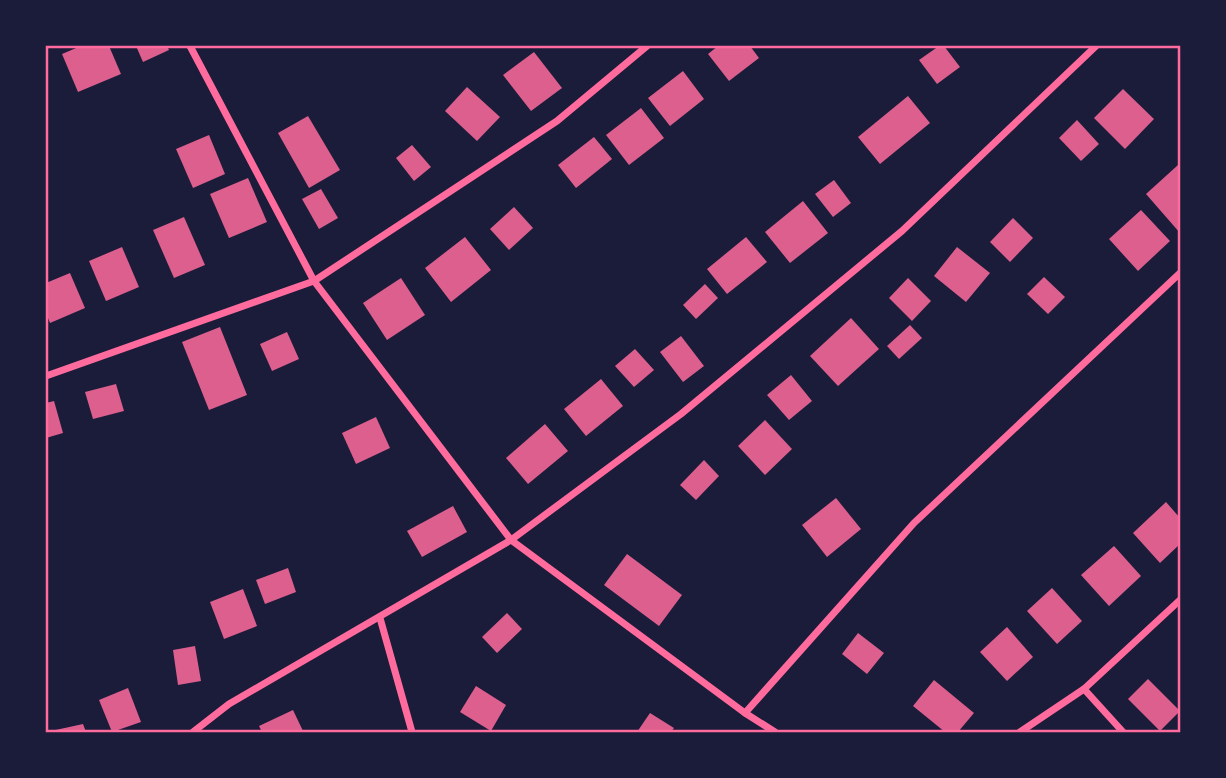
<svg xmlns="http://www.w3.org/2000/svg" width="1226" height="778" font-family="Merriweather,serif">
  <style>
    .building { fill: #dd5f8e }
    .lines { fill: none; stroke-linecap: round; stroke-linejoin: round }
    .minor { stroke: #ff6b9d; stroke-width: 7 }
    .neatline { fill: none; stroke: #ff6b9d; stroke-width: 2.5 }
  </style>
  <rect width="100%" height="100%" fill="#1b1b3a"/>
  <g class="building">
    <polygon points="81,46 109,46 121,74 78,92 62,54"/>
    <polygon points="136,46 167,46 169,50 143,62"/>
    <polygon points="718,46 750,46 759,58 729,81 708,54"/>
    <polygon points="939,46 944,46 960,67 937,84 919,60"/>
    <polygon points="534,52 562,88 531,111 503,75"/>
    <polygon points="683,71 704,99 670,126 648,98"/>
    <polygon points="467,87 500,117 477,141 445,111"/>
    <polygon points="1123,89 1154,119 1125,149 1094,118"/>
    <polygon points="908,96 930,123 880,164 858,137"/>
    <polygon points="641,108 664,138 629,165 606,135"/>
    <polygon points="308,116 340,170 309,188 278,133"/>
    <polygon points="1077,120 1099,144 1081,161 1059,138"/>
    <polygon points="209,135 225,174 193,188 176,149"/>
    <polygon points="594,137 612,159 576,188 558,165"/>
    <polygon points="412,145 431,167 414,181 396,158"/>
    <polygon points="1178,165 1180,167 1180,233 1146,194"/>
    <polygon points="248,178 267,222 229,238 210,194"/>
    <polygon points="834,180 851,203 833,217 815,194"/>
    <polygon points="321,189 338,218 319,229 302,199"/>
    <polygon points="803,201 828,233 790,263 765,232"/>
    <polygon points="514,207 533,228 509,250 490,229"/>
    <polygon points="1141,210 1170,241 1138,271 1109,239"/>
    <polygon points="184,217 205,265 174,278 153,230"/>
    <polygon points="1013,218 1033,238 1010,262 990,242"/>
    <polygon points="465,237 491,270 451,302 425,268"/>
    <polygon points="746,237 767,262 727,294 707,269"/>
    <polygon points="122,247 139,287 106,301 89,261"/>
    <polygon points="957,247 990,273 966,302 934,276"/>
    <polygon points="70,273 85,308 50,323 46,313 46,283"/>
    <polygon points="1044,277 1065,297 1048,314 1027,294"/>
    <polygon points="401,278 425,315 387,340 363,303"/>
    <polygon points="908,278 931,301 912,321 889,298"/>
    <polygon points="705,284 718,298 696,319 683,305"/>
    <polygon points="851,318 879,349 838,386 810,356"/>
    <polygon points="910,325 922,338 899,359 887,346"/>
    <polygon points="220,327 247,395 209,410 182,342"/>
    <polygon points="287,332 299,359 272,371 260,344"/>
    <polygon points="681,336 704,366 683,382 660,352"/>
    <polygon points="635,349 654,370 634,387 615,366"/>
    <polygon points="791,375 812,401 789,420 767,395"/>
    <polygon points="601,379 623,406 586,436 564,409"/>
    <polygon points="116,384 124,411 93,419 85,392"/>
    <polygon points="54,401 63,433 46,438 46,403"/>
    <polygon points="376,417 390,448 356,464 342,433"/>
    <polygon points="765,420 792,449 765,475 738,446"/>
    <polygon points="545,424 568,451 528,484 506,458"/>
    <polygon points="704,460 719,476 696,500 680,485"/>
    <polygon points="836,498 861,529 827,557 802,525"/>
    <polygon points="1166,502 1180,518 1180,544 1160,563 1133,533"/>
    <polygon points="453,506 467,532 422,557 407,531"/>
    <polygon points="1114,546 1141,576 1109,606 1081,575"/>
    <polygon points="627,554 682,595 659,626 604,585"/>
    <polygon points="288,568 296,592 265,604 256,580"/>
    <polygon points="1052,588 1082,621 1057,644 1027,611"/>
    <polygon points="243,589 257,626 224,639 210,602"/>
    <polygon points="507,613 522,629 497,653 482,637"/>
    <polygon points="1007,627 1033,657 1007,681 980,652"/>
    <polygon points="858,633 884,653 867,674 842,654"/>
    <polygon points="195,646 201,681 178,685 173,650"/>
    <polygon points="1148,679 1180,711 1160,731 1128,699"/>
    <polygon points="934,680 974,713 958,732 945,732 913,706"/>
    <polygon points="476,686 506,705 491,731 460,712"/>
    <polygon points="128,688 141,722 112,732 99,700"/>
    <polygon points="293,710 303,731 262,732 259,726"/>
    <polygon points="650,713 674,728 671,732 637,732"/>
    <polygon points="83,724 86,732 51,732 51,731"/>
  </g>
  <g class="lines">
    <g class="minor">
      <polyline points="190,46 314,281 511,540 745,713 775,732"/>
      <polyline points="46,376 314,281 557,121 647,46"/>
      <polyline points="380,618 412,732"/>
      <polyline points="1084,689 1123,732"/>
      <polyline points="745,713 914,523 1180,273"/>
      <polyline points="193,732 229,704 511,540 681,414 902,231 1096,46"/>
      <polyline points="1020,732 1084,689 1180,600"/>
    </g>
  </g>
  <rect width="1226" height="778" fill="none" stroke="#1b1b3a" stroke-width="94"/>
  <rect x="47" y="47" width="1132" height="684" class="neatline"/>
</svg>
